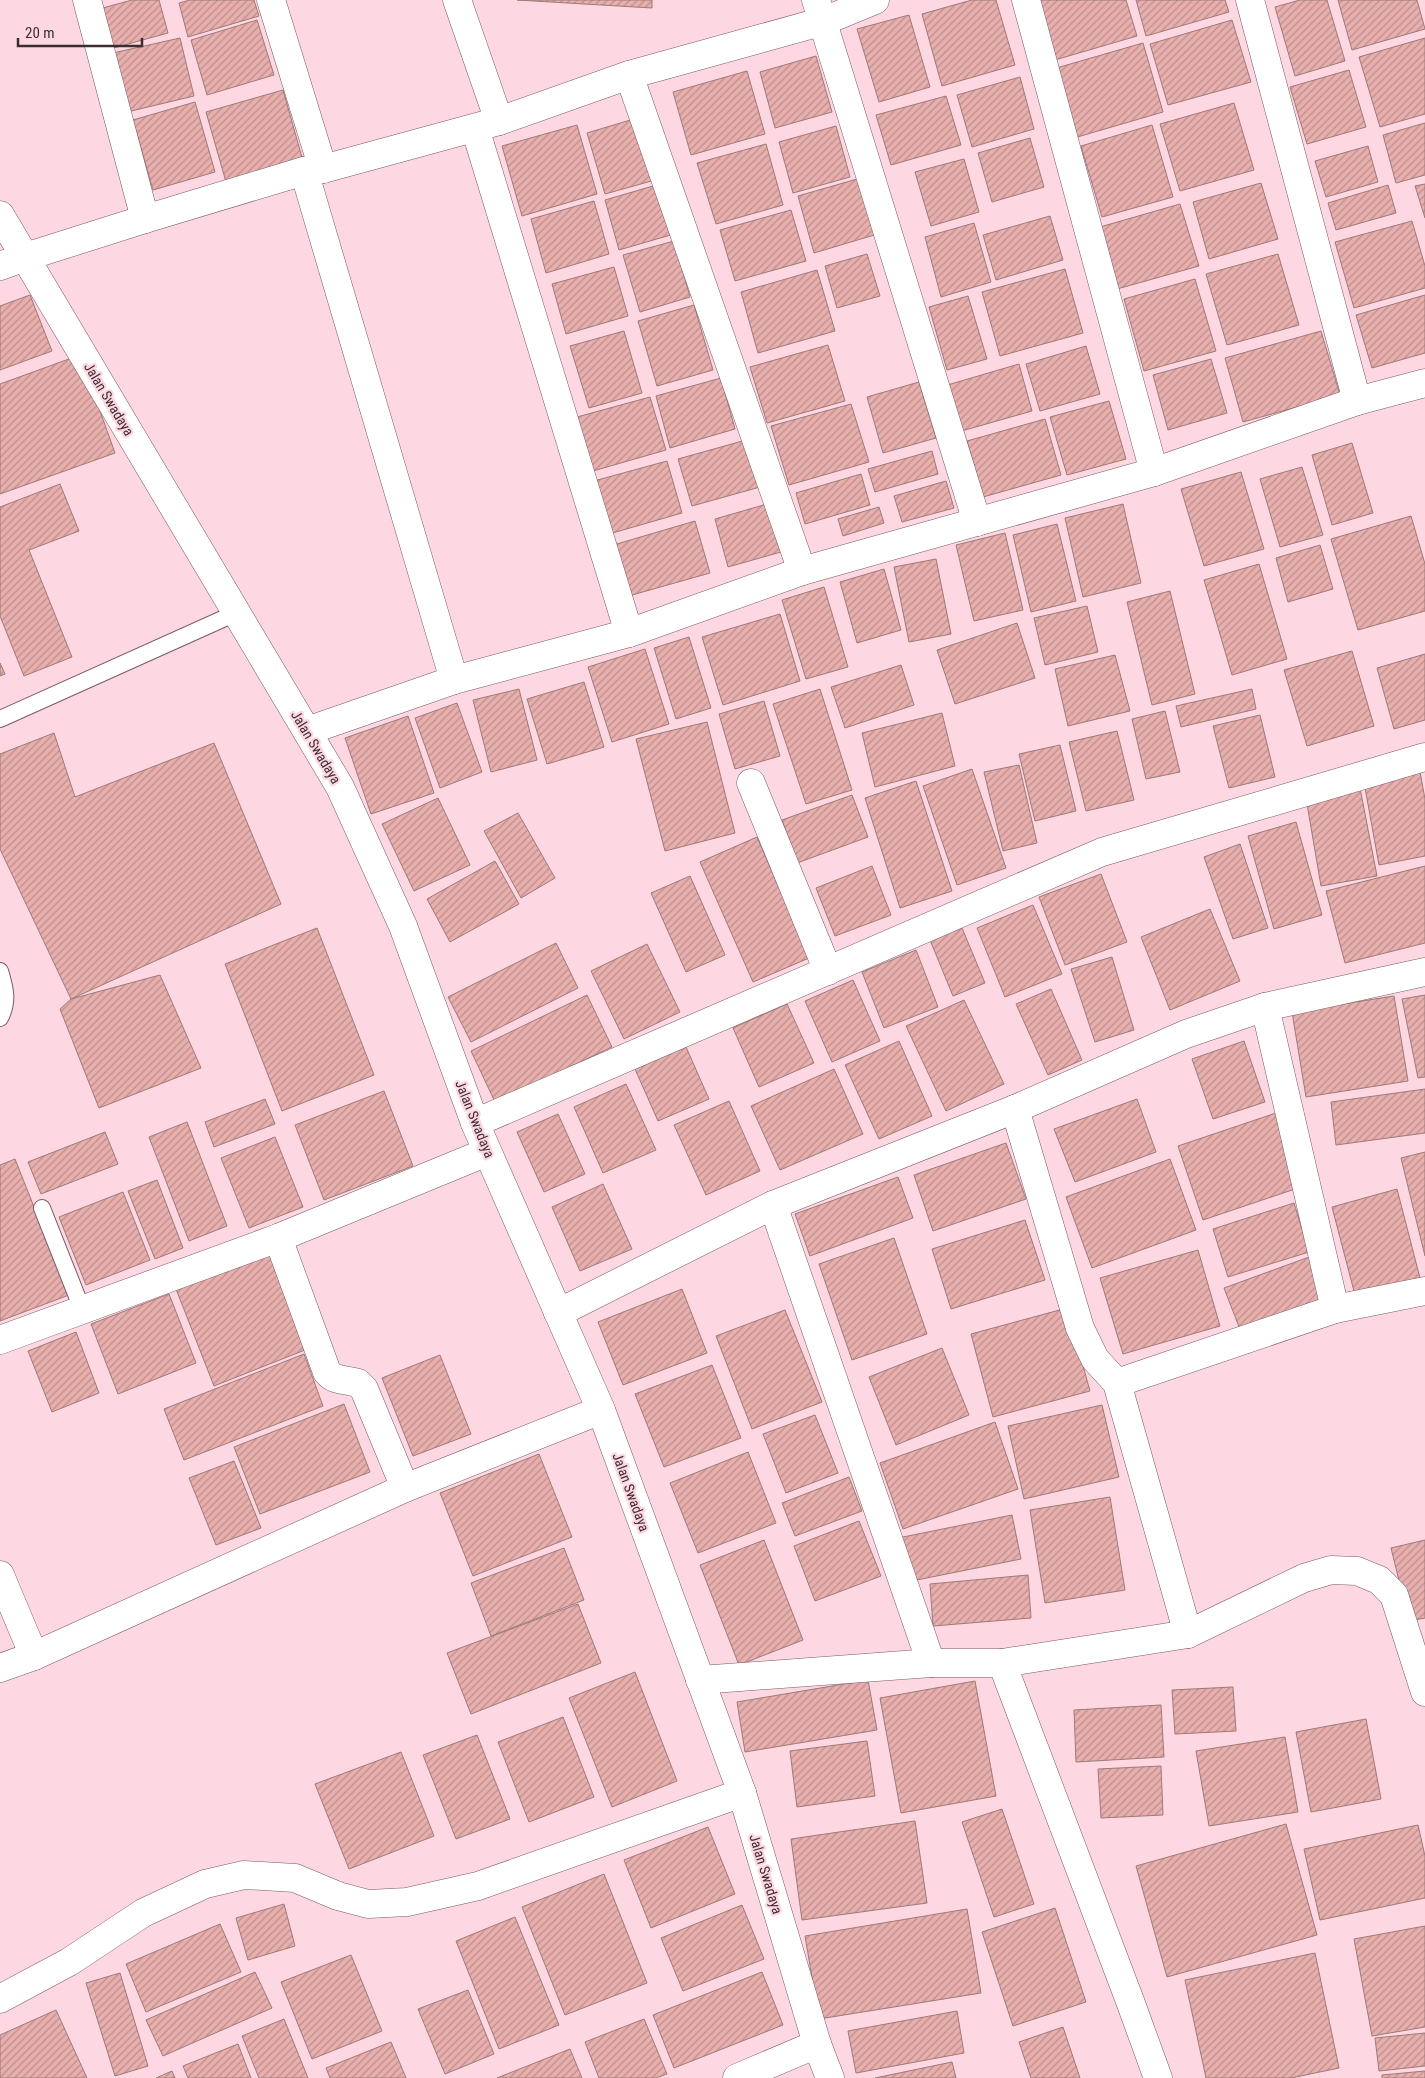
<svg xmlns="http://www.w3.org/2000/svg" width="1425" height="2078" font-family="'Roboto Condensed',sans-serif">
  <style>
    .building { fill: url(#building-hatch); stroke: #9d7a78 }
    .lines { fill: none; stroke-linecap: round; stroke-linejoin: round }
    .service-casing { stroke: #7a5a63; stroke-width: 18 }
    .minor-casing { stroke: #7a5a63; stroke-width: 29 }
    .tertiary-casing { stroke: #7a5a63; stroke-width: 29 }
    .service { stroke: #fff; stroke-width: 16 }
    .minor { stroke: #fff; stroke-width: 28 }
    .tertiary { stroke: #fff; stroke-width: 28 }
    .labels { text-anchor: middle; stroke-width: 4.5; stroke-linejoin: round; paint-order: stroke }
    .street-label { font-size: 14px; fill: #3c2d31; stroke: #fdd7e2 }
  </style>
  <defs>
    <pattern id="building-hatch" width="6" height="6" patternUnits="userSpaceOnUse" patternTransform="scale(1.25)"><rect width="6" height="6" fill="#e8afad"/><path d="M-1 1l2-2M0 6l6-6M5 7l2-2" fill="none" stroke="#bd8f8d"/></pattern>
  </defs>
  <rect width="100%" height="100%" fill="#fdd7e2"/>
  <g class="building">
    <polygon points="132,0 159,0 168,33 110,49 99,9"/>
    <polygon points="190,0 254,0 259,16 188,37 179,3"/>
    <polygon points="517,0 652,0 652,8"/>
    <polygon points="972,0 996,0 1015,65 942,86 922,14"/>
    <polygon points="1030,0 1126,0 1137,36 1048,62"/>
    <polygon points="1136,0 1225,0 1229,12 1146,36"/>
    <polygon points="1300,0 1327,0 1345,61 1295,76 1275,7"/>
    <polygon points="1338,0 1417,0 1425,29 1352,50"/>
    <polygon points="909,15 930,87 879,102 857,29"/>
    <polygon points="257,20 274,75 207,95 191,40"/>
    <polygon points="1232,20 1251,82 1168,105 1150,44"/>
    <polygon points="180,38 194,96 127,112 113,53"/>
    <polygon points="1425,38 1425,114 1380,127 1359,57"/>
    <polygon points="1143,43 1163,112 1074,138 1053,69"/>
    <polygon points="816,56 832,112 775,128 760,72"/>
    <polygon points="1349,70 1366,127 1307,144 1290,87"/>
    <polygon points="747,71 765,134 691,155 673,92"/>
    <polygon points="1020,77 1034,129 972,147 957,95"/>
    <polygon points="283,90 303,161 226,182 206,112"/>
    <polygon points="946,96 961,145 891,165 876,115"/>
    <polygon points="195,102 215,172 153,190 133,120"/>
    <polygon points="1234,103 1254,170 1180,191 1160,124"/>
    <polygon points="637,118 655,180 605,194 587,133"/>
    <polygon points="1425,123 1425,175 1396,183 1383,135"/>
    <polygon points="577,125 597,194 522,216 502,146"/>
    <polygon points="1152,125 1173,197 1102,217 1081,146"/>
    <polygon points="836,126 850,177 793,193 779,142"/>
    <polygon points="1030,138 1044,187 992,202 978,153"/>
    <polygon points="766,144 783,205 716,224 697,163"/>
    <polygon points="1368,146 1378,182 1326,197 1315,161"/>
    <polygon points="964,159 979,212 931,226 915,172"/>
    <polygon points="864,177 881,233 814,253 798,196"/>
    <polygon points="1261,183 1278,239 1209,259 1193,202"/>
    <polygon points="660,184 674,234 619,250 605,200"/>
    <polygon points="1425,184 1425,218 1415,186"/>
    <polygon points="1388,185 1396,213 1336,230 1328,203"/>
    <polygon points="594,201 609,254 546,273 531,219"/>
    <polygon points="1180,204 1199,266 1117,289 1100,227"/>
    <polygon points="791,210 806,261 735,281 720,230"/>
    <polygon points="1050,216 1063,260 996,280 983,235"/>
    <polygon points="1412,221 1425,266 1425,288 1354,308 1335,242"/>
    <polygon points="974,223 991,282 941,297 925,237"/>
    <polygon points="674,241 690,297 640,312 623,255"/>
    <polygon points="867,254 880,296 837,308 825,266"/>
    <polygon points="1278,254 1299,325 1227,345 1206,274"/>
    <polygon points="614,267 628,316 566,334 552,284"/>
    <polygon points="1065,269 1083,333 1000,356 982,292"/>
    <polygon points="817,270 835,331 758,353 741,292"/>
    <polygon points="1195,279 1216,351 1144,371 1124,299"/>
    <polygon points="30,295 52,351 0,370 0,306"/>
    <polygon points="1425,295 1425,353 1372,368 1356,315"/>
    <polygon points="968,296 987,359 947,370 929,307"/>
    <polygon points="694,305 713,370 657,386 638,321"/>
    <polygon points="624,331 642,393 589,408 570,346"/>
    <polygon points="1321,331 1340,395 1243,422 1225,358"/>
    <polygon points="828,345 845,401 767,423 750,367"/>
    <polygon points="1086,346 1100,394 1040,411 1026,364"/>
    <polygon points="80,355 115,453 0,494 0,384"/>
    <polygon points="1211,359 1227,413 1168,430 1153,375"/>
    <polygon points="1019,364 1032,411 958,432 944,386"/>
    <polygon points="721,378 735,429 670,448 656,396"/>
    <polygon points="919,382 936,438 883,453 867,397"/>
    <polygon points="650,397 666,450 593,471 577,417"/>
    <polygon points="1109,401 1126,459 1067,475 1050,417"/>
    <polygon points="851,404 869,462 789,485 771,426"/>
    <polygon points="1045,419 1061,475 983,497 967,441"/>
    <polygon points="746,440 760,487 692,506 678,459"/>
    <polygon points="1352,443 1373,513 1332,525 1312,455"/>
    <polygon points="932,451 938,474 875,492 868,469"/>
    <polygon points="667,461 682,513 609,534 594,481"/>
    <polygon points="1302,467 1323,535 1280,547 1260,479"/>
    <polygon points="1241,472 1264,549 1204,566 1181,489"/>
    <polygon points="861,474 870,505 805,524 796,493"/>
    <polygon points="946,481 954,508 902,522 894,496"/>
    <polygon points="60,484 79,531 29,550 72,657 24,676 0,616 0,507"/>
    <polygon points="774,502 788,550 728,567 715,519"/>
    <polygon points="1123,504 1141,583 1083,597 1065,518"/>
    <polygon points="879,507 884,523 843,536 838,519"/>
    <polygon points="1411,516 1425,564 1425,611 1358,630 1331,539"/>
    <polygon points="695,521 710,573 625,597 610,546"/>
    <polygon points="1057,524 1076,601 1031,612 1013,535"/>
    <polygon points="1005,533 1023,610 974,621 956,545"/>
    <polygon points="1320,545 1333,589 1288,602 1276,558"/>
    <polygon points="936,559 951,634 909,642 894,567"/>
    <polygon points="1259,564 1287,659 1232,675 1204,580"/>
    <polygon points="884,569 901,630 857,643 840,582"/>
    <polygon points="824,587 848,667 806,679 782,600"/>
    <polygon points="1170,591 1195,694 1152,705 1127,602"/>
    <polygon points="1087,606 1098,652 1045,665 1034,618"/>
    <polygon points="780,614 800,681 723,705 702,637"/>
    <polygon points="1017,623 1035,678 955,704 937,650"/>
    <polygon points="689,637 711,708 676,719 654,648"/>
    <polygon points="645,649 669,724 612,742 588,667"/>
    <polygon points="1352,651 1374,726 1307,746 1284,670"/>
    <polygon points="1425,654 1425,720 1394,729 1377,668"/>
    <polygon points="1115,655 1130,711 1068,726 1055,669"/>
    <polygon points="0,663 5,674 0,676"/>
    <polygon points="901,665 914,705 845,728 831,687"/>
    <polygon points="584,682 604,747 547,764 527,699"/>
    <polygon points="519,689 537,760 491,772 473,700"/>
    <polygon points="820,689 852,790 806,804 773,704"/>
    <polygon points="1252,689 1256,709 1181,727 1176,706"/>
    <polygon points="764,701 780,756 735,769 719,714"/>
    <polygon points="457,703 482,772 440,788 415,718"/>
    <polygon points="1165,711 1180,772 1146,779 1132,719"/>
    <polygon points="942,713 955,766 875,787 862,733"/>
    <polygon points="1260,715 1275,777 1229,788 1213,726"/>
    <polygon points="408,716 434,793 371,814 345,738"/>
    <polygon points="707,722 735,833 665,851 636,739"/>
    <polygon points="1117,731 1134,800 1086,811 1069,742"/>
    <polygon points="54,733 75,797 214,743 281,904 71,999 0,849 0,754"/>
    <polygon points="1060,745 1076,811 1035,821 1019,754"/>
    <polygon points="1019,765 1037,843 1003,851 984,772"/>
    <polygon points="972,769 1006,868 957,885 923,786"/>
    <polygon points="1420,772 1425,799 1425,856 1379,865 1364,782"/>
    <polygon points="916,781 952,891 900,908 865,798"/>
    <polygon points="1360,788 1377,876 1321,886 1306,798"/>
    <polygon points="852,795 868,837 797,863 782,820"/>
    <polygon points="438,798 470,865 414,891 382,824"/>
    <polygon points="518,813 555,878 521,898 484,831"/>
    <polygon points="1296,822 1322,915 1274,929 1248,836"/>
    <polygon points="757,837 809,958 753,982 700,862"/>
    <polygon points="1240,844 1268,928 1233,939 1204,857"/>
    <polygon points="495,861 519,904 450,942 427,899"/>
    <polygon points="872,866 891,915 835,936 816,888"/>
    <polygon points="1425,866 1425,943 1345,963 1326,891"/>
    <polygon points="1101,874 1127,942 1065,965 1039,897"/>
    <polygon points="690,876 725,955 686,972 651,893"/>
    <polygon points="1033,905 1062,974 1005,997 977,928"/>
    <polygon points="1210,909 1240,981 1170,1010 1141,937"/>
    <polygon points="317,928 374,1075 282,1111 225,964"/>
    <polygon points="962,928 985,983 953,996 930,940"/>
    <polygon points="556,943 578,988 471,1042 448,997"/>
    <polygon points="647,944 680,1012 624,1039 591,971"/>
    <polygon points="916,950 938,1007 884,1028 862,972"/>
    <polygon points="1112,957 1134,1030 1095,1042 1071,969"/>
    <polygon points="160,975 201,1068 99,1108 60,1009 71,999"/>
    <polygon points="853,980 880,1041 832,1062 805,1001"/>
    <polygon points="1051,989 1082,1060 1048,1075 1016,1004"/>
    <polygon points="587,995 612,1047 495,1102 471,1051"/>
    <polygon points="1425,995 1425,1077 1418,1078 1402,999"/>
    <polygon points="1394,996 1408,1081 1306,1097 1292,1012"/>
    <polygon points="964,1000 1004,1084 946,1111 906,1026"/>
    <polygon points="787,1004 814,1063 759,1087 733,1028"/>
    <polygon points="899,1041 932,1116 879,1139 845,1065"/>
    <polygon points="1244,1041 1265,1102 1213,1119 1192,1059"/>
    <polygon points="686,1047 709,1099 658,1121 635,1069"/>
    <polygon points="834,1069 863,1134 780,1170 751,1106"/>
    <polygon points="626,1084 656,1150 603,1173 574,1107"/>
    <polygon points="1425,1089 1425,1133 1336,1145 1331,1102"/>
    <polygon points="384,1091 413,1166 324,1200 295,1125"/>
    <polygon points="265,1099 275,1124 214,1147 205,1122"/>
    <polygon points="1137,1099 1156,1152 1075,1182 1054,1129"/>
    <polygon points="729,1101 760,1171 706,1195 674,1125"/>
    <polygon points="1279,1112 1304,1186 1203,1220 1178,1146"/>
    <polygon points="558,1114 585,1174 544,1192 517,1132"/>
    <polygon points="187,1122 227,1226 189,1241 149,1137"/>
    <polygon points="105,1132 118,1164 41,1194 28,1162"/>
    <polygon points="275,1137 303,1207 249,1228 221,1158"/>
    <polygon points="1006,1143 1026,1199 933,1231 914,1175"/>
    <polygon points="1425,1152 1425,1256 1401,1158"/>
    <polygon points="15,1159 69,1295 0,1321 0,1165"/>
    <polygon points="1170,1159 1196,1230 1092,1268 1066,1197"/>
    <polygon points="898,1177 913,1218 810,1256 795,1214"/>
    <polygon points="157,1180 183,1248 155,1259 128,1191"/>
    <polygon points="603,1184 632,1249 580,1271 552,1207"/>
    <polygon points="1397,1189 1420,1278 1355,1295 1332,1207"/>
    <polygon points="123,1192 150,1260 86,1285 59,1217"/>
    <polygon points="1294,1203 1309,1252 1228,1277 1213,1229"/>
    <polygon points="1025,1220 1045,1280 951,1309 932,1249"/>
    <polygon points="894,1238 927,1334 852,1360 819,1264"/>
    <polygon points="1198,1250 1220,1326 1123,1354 1100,1278"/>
    <polygon points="272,1252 310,1348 214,1386 176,1289"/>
    <polygon points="1312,1256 1329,1300 1241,1332 1224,1288"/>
    <polygon points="682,1289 707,1353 623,1385 598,1322"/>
    <polygon points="169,1294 196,1363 118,1394 91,1324"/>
    <polygon points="1067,1308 1090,1391 993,1417 971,1334"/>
    <polygon points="785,1310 822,1402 752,1429 716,1336"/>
    <polygon points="76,1332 99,1393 52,1412 28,1351"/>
    <polygon points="942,1348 969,1415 896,1445 869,1377"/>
    <polygon points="304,1354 323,1406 184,1460 164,1409"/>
    <polygon points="440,1355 471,1434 413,1456 382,1378"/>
    <polygon points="712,1365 741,1438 664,1467 635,1394"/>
    <polygon points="344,1404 370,1472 260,1514 234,1447"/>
    <polygon points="1102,1405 1119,1477 1024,1499 1008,1426"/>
    <polygon points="815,1415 838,1473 786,1493 763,1434"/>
    <polygon points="995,1422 1018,1489 903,1529 880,1463"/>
    <polygon points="748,1452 776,1523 698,1553 670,1483"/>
    <polygon points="539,1454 572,1537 473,1576 440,1493"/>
    <polygon points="234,1461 261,1528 216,1545 189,1478"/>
    <polygon points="849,1477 862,1511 795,1536 782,1503"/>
    <polygon points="1110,1497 1125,1590 1045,1603 1030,1510"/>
    <polygon points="1012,1515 1021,1559 907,1582 898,1538"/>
    <polygon points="859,1521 881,1576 815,1601 794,1546"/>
    <polygon points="764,1540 803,1640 739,1665 700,1565"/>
    <polygon points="1425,1540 1425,1618 1409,1621 1391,1548"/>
    <polygon points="564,1548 584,1600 491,1636 471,1583"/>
    <polygon points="1028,1575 1031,1618 933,1626 930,1584"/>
    <polygon points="578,1604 601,1663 471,1714 447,1653"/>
    <polygon points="635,1672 677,1781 612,1807 569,1698"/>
    <polygon points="868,1680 877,1730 745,1752 737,1702"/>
    <polygon points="975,1681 996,1796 901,1813 880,1698"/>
    <polygon points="1233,1687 1236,1731 1175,1734 1172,1690"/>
    <polygon points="1161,1705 1164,1757 1076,1762 1074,1710"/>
    <polygon points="563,1717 594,1797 529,1822 498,1742"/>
    <polygon points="1366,1719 1381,1799 1311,1812 1296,1732"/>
    <polygon points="477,1735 510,1819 456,1839 423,1755"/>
    <polygon points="1285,1737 1298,1812 1209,1826 1196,1751"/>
    <polygon points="867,1741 875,1796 797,1807 790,1751"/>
    <polygon points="401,1752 434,1836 349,1869 315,1784"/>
    <polygon points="1161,1766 1163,1815 1101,1818 1098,1769"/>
    <polygon points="1002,1809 1034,1904 994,1917 962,1822"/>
    <polygon points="915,1821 927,1903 802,1920 791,1839"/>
    <polygon points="1286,1824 1317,1935 1167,1977 1136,1866"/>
    <polygon points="1418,1825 1425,1856 1425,1898 1320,1920 1304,1849"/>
    <polygon points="708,1827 735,1894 651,1928 624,1860"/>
    <polygon points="604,1874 647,1983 565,2015 522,1907"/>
    <polygon points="284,1904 295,1946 248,1960 236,1918"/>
    <polygon points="742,1905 764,1959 683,1991 661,1938"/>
    <polygon points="1055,1908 1086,2002 1013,2026 982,1932"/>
    <polygon points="967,1909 981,1993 819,2019 805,1936"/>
    <polygon points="515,1917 559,2025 499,2049 456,1941"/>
    <polygon points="220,1924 241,1972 146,2012 126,1964"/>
    <polygon points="1425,1926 1425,2027 1372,2036 1354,1939"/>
    <polygon points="1315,1953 1339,2068 1291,2078 1206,2078 1185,1980"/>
    <polygon points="351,1955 382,2031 312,2059 281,1982"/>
    <polygon points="255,1972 272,2008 163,2056 146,2020"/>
    <polygon points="762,1972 783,2025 674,2068 653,2015"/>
    <polygon points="120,1973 148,2066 115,2076 86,1983"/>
    <polygon points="468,1990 494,2054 445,2074 418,2009"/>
    <polygon points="56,2010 87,2078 0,2078 0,2035"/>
    <polygon points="957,2011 964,2053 856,2073 848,2031"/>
    <polygon points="284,2019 308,2078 259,2078 242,2036"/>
    <polygon points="644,2019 667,2074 656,2078 599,2078 585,2042"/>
    <polygon points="1063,2027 1080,2078 1031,2078 1019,2042"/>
    <polygon points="1425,2033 1425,2066 1379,2071 1375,2038"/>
    <polygon points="391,2042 406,2078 330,2078 326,2068"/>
    <polygon points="238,2044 251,2078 188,2078 183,2066"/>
    <polygon points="570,2049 582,2078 497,2078"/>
    <polygon points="952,2062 956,2078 875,2078"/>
    <polygon points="172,2071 175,2078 156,2078"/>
    <polygon points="1425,2071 1425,2078 1382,2078 1382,2075"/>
  </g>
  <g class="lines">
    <g class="service-casing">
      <g id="service">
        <polyline points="0,719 236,613"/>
        <path d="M 0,971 C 5,988 9,1001 0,1018"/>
        <polyline points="42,1208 82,1309"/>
      </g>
    </g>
    <g class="minor-casing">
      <g id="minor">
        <polyline points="87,0 145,219"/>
        <polyline points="271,0 323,169"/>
        <polyline points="457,0 499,121"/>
        <polyline points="816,0 977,522"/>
        <polyline points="1026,0 1154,472"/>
        <polyline points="1250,0 1357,401"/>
        <polyline points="629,75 802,571"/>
        <polyline points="475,128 629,633"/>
        <polyline points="304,171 454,680"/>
        <polyline points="0,266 25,257 145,219 304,171 323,169 499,121 629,75 824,21 875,0"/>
        <polyline points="307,731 454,680 629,633 802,571 1154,472 1357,401 1425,383"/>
        <polyline points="751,783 828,971"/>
        <polyline points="1265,1007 1335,1309"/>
        <polyline points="1015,1109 1080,1328 1095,1359 1117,1383 1188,1634"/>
        <polyline points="475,1123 1102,852 1425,757"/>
        <polyline points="773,1205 931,1663"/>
        <path d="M 278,1238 L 327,1372 C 335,1382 347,1379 358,1383 L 364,1389 L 405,1488"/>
        <polyline points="558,1313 773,1205 1015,1109 1186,1034 1265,1007 1425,972"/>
        <polyline points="0,1340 278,1238 487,1152"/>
        <polyline points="1117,1383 1335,1309 1425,1291"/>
        <polyline points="0,1575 34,1656"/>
        <polyline points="1002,1663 1130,2001 1158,2078"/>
        <polyline points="0,1668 34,1656 405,1488 601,1410"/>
        <polyline points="700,1680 931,1663 1002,1663 1188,1634 1304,1578 1331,1570 1357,1571 1379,1580 1394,1595 1425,1692"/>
        <polyline points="0,1999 69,1962 143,1913 205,1884 244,1875 295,1878 338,1896 368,1904 407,1902 478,1886 742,1793"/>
        <polyline points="737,2078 817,2044"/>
      </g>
    </g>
    <g class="tertiary-casing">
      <polyline id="tertiary" points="0,215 340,787 403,926 475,1123 601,1410 742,1793 817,2044 830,2078"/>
    </g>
    <use href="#service" class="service"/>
    <use href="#minor" class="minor"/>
    <use href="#tertiary" class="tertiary"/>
  </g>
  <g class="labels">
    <g class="street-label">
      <text transform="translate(109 399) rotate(59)" y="5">Jalan Swadaya</text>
      <text transform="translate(316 747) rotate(59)" y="5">Jalan Swadaya</text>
      <text transform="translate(475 1119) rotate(68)" y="5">Jalan Swadaya</text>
      <text transform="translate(631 1492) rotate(70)" y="5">Jalan Swadaya</text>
      <text transform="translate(766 1874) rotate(73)" y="5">Jalan Swadaya</text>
    </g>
  </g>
  <path d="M18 38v8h124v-8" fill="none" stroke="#3c2d31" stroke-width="2.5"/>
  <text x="25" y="38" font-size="15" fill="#3c2d31" stroke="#fdd7e2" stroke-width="4" paint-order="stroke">20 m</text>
</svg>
